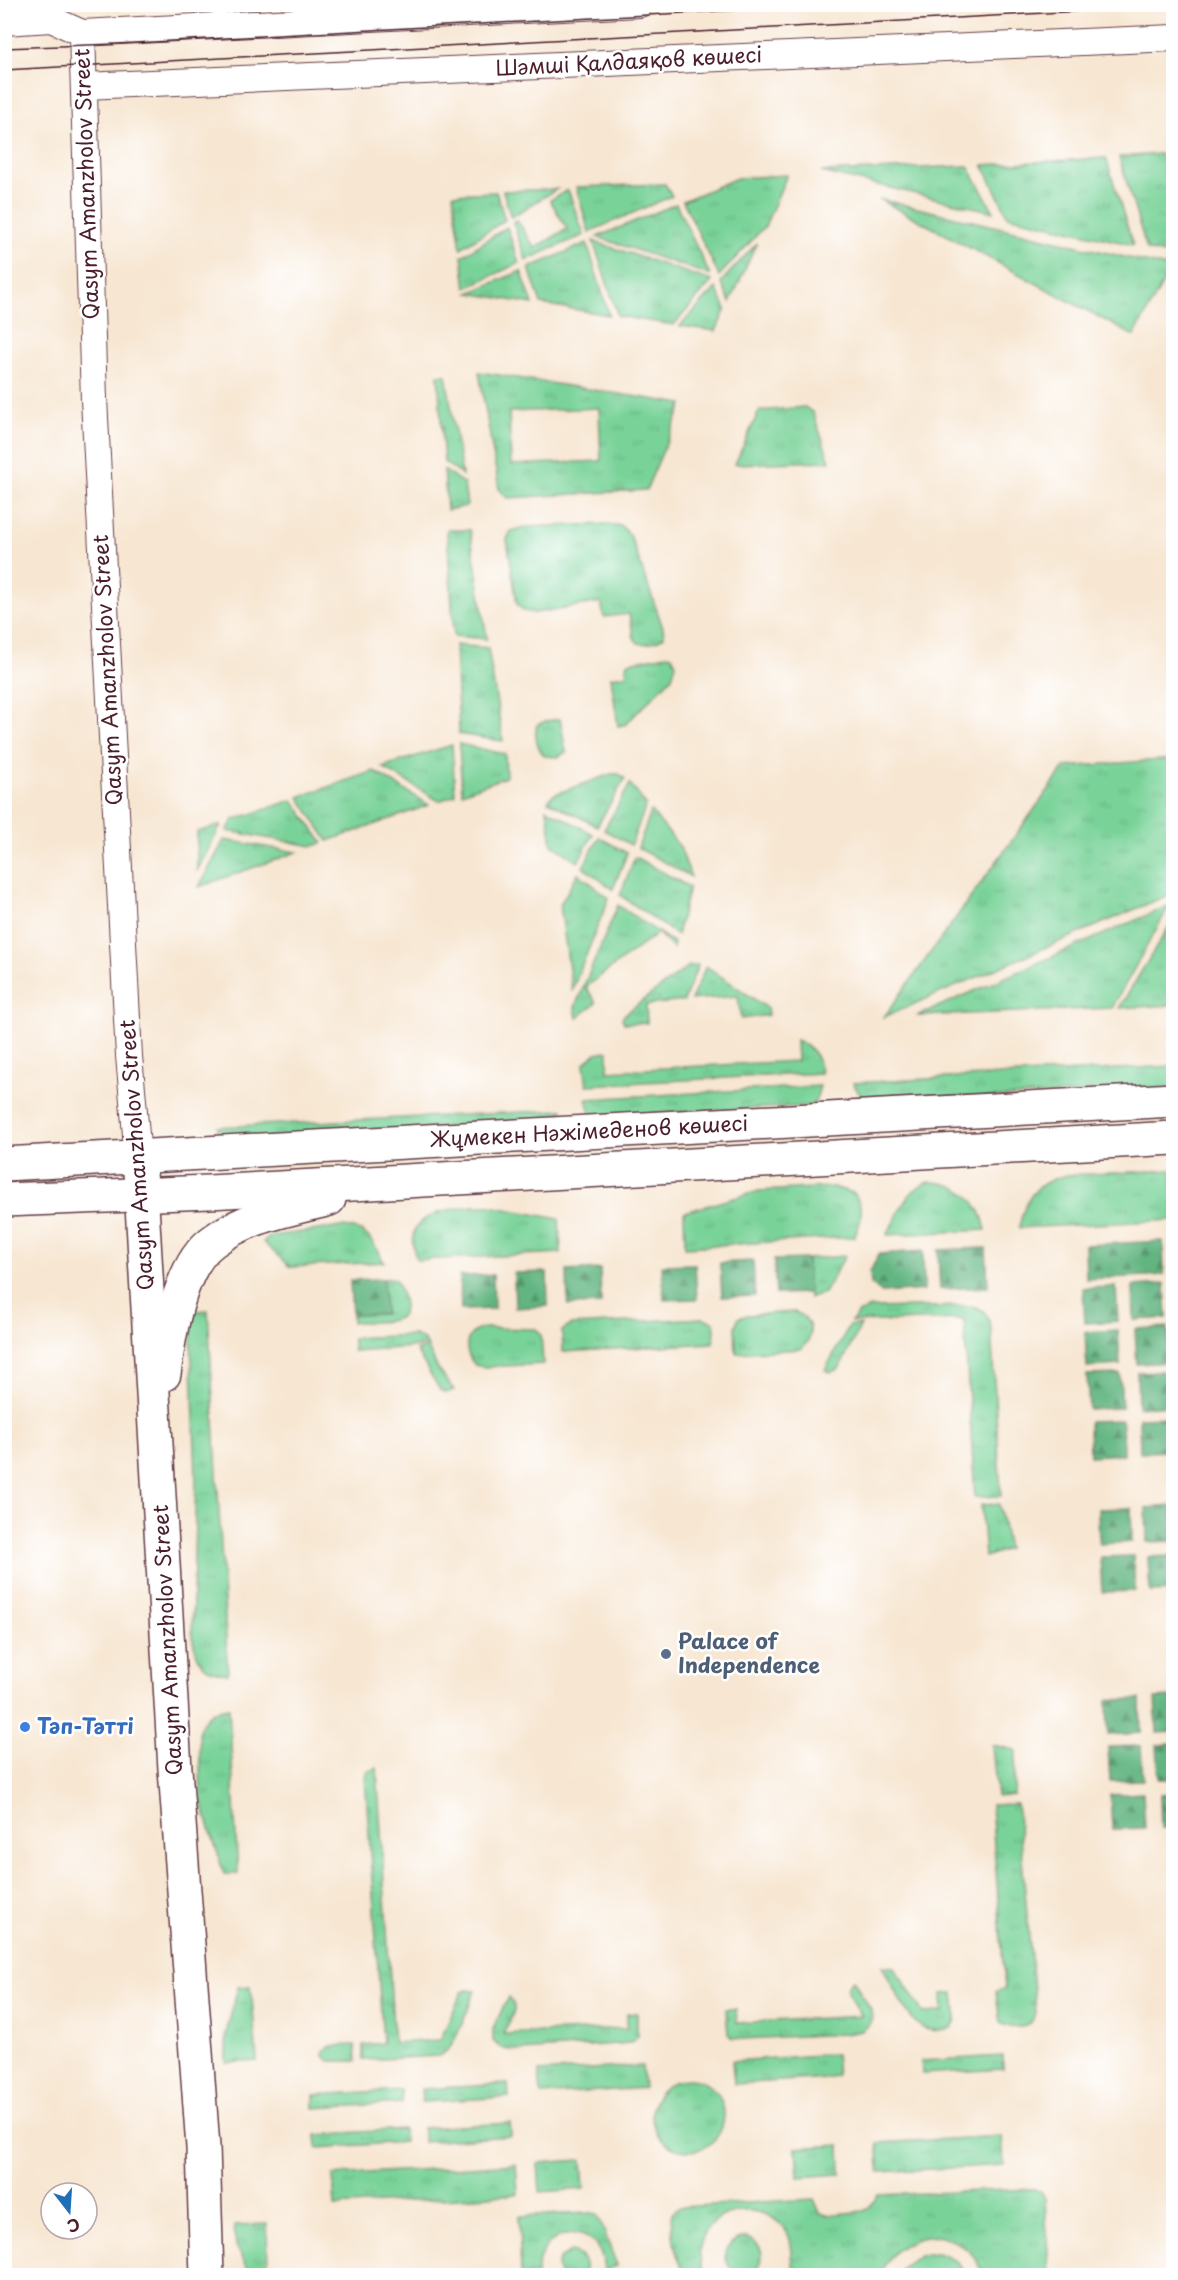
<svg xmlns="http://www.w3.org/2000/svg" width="1178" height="2280" font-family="'Playpen Sans',sans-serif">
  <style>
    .grass { fill: url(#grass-tufts); stroke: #627962; stroke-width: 1.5; fill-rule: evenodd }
    .forest { fill: url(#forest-firs); stroke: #566a56; stroke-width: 1.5 }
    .pitch { fill: #79d399; stroke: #627962; stroke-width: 1.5 }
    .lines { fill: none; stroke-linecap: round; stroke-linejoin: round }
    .street-casing { stroke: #643d44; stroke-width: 28 }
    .secondary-casing { stroke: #643d44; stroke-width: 36 }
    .street { stroke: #fff; stroke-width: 26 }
    .secondary { stroke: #fff; stroke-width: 33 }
    .tram { stroke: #4a1f2b; stroke-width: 1.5 }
    .service-dot { fill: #5c6f8a; stroke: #fff; stroke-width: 2 }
    .shop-dot { fill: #3f7fe0; stroke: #fff; stroke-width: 2 }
    .labels { text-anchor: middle; stroke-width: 5; stroke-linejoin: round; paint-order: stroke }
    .street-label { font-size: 21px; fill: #4a1f2b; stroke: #fff }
    .service-label { font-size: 21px; font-weight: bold; fill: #4e5e75; stroke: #fff; text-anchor: start }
    .shop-label { font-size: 21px; font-weight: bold; fill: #366cbe; stroke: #fff; text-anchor: start }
  </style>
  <defs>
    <pattern id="grass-tufts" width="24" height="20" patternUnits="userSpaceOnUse" patternTransform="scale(1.5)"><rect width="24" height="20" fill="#79d399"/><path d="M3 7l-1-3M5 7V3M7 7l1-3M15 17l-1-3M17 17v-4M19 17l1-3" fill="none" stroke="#6ab584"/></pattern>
    <pattern id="forest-firs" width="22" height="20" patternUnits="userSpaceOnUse" patternTransform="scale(1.5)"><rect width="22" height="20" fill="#62b581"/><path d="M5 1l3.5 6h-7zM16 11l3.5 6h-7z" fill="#53936a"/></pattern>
  </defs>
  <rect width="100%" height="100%" fill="#fff"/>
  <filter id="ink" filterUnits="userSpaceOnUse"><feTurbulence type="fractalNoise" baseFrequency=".0167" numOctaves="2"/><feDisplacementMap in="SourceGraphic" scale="12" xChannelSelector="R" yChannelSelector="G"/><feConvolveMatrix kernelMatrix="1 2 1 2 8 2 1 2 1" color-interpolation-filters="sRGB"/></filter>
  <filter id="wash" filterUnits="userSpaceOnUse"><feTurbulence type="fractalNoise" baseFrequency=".008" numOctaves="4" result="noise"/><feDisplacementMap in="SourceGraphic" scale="24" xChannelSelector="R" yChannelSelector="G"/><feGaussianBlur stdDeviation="1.35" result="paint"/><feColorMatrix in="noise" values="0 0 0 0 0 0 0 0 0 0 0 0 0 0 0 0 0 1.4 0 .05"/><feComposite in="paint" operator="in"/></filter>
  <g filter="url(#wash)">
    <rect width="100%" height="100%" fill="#f7e6d1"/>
    <g class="grass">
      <polygon points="1173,153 1174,153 1173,256 1147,250 1119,157"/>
      <polygon points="1106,158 1133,245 1008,216 983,165"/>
      <polygon points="968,166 994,212 821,172"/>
      <polygon points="787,175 765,226 719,276 683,201 737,178"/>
      <polygon points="665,184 672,196 589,232 576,187"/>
      <polygon points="557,189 511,217 503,191"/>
      <polygon points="568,190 584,235 526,260 513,222 517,220 535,248 567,229 550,200"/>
      <polygon points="496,192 505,220 461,248 453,194"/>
      <polygon points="879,199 1171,268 1134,336"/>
      <polygon points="676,204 710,275 597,237"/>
      <polygon points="507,227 519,263 466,288 462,256"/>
      <polygon points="593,241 712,281 674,325 618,316"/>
      <polygon points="587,243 609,315 541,304 529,268"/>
      <polygon points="757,243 730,302 721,282"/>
      <polygon points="521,271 533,304 469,293"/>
      <polygon points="716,288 726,309 716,331 680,326"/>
      <path d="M 479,372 L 683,404 L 646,490 L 507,498 L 499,489 ZM 599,408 L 601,461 L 511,465 L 509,412 Z"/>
      <polygon points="438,375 446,375 462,475 444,462"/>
      <polygon points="805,407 813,413 830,461 735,464 759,411"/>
      <polygon points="444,470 464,484 467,506 447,510"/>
      <path d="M 607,524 L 621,526 L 630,535 L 663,628 L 664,636 C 658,642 646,645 638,643 L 634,638 L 629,614 L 604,617 L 601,602 L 535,613 L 524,611 L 517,604 L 507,539 L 511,531 L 524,527 Z"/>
      <polygon points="447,530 470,530 487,639 454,636"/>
      <polygon points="455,645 488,648 503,741 459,734"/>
      <polygon points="667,655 672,656 676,664 672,677 626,724 618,726 611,677 626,675 627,665 629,662"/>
      <path d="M 560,719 L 566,752 L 558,757 L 545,756 C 537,749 534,735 537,725 L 546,721 Z"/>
      <polygon points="459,744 505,754 506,777 462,793"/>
      <polygon points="452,745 455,795 439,801 382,767"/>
      <polygon points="1173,759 1173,893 884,1017 1065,767"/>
      <polygon points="374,771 429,805 328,841 299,797"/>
      <polygon points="611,774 619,774 625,779 597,826 548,801 553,795"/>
      <polygon points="630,784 646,805 631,845 604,830"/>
      <polygon points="293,800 323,843 313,846 227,831 233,820"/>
      <polygon points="547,809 593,834 578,862 552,844"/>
      <polygon points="651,811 680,847 691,877 638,848"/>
      <polygon points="221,825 197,871 197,832"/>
      <polygon points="599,837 627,853 613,889 583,867"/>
      <polygon points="224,840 297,852 199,887"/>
      <polygon points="635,857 689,887 677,935 620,895"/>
      <polygon points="578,873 609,898 572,990 560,905"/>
      <polygon points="618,905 674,943 673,948 658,933 586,987 596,1003 577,1018 575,1007"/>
      <polygon points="1170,905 1112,1008 917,1016"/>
      <polygon points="1173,920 1173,1005 1119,1008"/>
      <polygon points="698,965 684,1001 646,1005 647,1023 624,1023 622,1018 625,1014 689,966"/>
      <polygon points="706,966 767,1008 768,1015 741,1019 738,996 691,1000"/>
      <path d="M 796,1040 C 812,1047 819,1056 821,1073 L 587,1085 L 584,1064 L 596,1053 L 608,1051 L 608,1071 L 797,1061 Z"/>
      <polygon points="1173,1066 1173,1089 870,1103 863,1100 853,1083"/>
      <polygon points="820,1086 815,1103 809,1106 595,1116 591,1113 586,1099"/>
      <polygon points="563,1110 558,1120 218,1142 218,1127"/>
      <path d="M 1173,1170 L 1173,1220 L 1019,1228 C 1025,1197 1035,1183 1066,1175 Z"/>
      <path d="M 930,1182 C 961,1183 980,1200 986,1230 L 887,1235 C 898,1215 906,1188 930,1182 Z"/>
      <path d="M 833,1187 L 853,1193 C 866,1209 862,1221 854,1237 L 685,1247 L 684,1212 L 759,1191 Z"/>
      <path d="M 472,1206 L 490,1206 L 559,1219 L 561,1253 L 417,1260 C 399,1217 439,1211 472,1206 Z"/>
      <path d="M 341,1227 C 369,1228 371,1240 384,1262 L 290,1267 L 263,1242 L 271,1236 Z"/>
      <polygon points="845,1256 824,1293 809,1298 807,1259"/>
      <path d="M 383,1279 L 395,1279 C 420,1328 390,1321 352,1322 L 352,1315 L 384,1313 Z"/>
      <path d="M 971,1306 C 985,1308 988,1316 991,1328 L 1001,1496 L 975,1497 L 964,1319 L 851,1322 L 859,1313 L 870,1308 Z"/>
      <path d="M 208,1310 L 228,1674 C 200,1671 199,1663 192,1637 L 196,1479 L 191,1337 L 195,1311 Z"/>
      <path d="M 795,1312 C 813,1319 815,1337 801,1349 L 736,1353 L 735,1327 L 738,1318 L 748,1315 Z"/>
      <polygon points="703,1318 714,1322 715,1330 713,1343 563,1352 562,1331 571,1325"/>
      <polygon points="861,1325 839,1369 831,1372 825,1370 849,1326"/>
      <path d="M 486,1328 L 536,1329 L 541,1335 L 543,1364 L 485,1367 L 475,1365 C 462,1350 464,1331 486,1328 Z"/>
      <polygon points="414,1335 423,1339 428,1346 353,1351 353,1338"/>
      <polygon points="428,1348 438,1369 454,1390 446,1393 440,1390 416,1350"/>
      <polygon points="999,1504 1008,1549 985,1557 981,1505"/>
      <path d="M 229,1708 L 238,1874 L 224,1874 L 201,1800 L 199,1730 C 205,1715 213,1710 229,1708 Z"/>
      <polygon points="992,1745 1016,1750 1014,1795 997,1797"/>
      <path d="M 377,1768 L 394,2043 L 440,2040 L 462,1992 L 467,1990 L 475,1991 C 468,2007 455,2052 438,2056 L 363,2060 L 363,2045 L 383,2043 L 365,1776 L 367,1772 Z"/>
      <path d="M 1017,1804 L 1036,2013 C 1033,2028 1011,2030 1000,2023 L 996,1991 L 1005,1989 L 991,1805 Z"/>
      <path d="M 882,1966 L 894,1967 L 923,2013 L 943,2012 L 942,1994 L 954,1993 C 955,2005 961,2027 946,2030 C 938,2031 930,2031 923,2028 C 908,2021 890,1980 882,1966 Z"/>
      <polygon points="853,1980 871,2010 872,2022 862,2031 845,2034 742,2039 732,2038 728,2034 726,2009 736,2009 737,2023 862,2016 847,1992 848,1985"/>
      <polygon points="251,1986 257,2061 226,2063 226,2034 238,1987"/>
      <path d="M 508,1997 C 522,2009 508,2021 503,2034 L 627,2028 L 627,2014 L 637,2013 L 637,2037 L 630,2043 L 521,2051 L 504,2049 L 493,2041 L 493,2029 Z"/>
      <polygon points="355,2045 356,2061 330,2061 323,2056 324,2051 331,2046"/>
      <polygon points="835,2054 837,2075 828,2078 734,2084 732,2061"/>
      <polygon points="1003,2056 1003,2069 922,2074 921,2061"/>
      <polygon points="642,2066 644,2088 541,2095 539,2072"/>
      <circle cx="688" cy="2115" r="36"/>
      <polygon points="508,2084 509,2097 422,2102 421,2089"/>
      <polygon points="401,2090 402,2103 314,2108 314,2095"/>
      <polygon points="510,2123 511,2136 423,2142 423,2128"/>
      <polygon points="403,2129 404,2142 317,2148 316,2135"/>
      <polygon points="1002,2136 1004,2165 879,2172 878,2143"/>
      <polygon points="840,2145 841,2174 798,2177 796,2148"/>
      <polygon points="582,2160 584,2189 540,2192 538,2163"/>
      <polygon points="516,2164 518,2194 335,2206 333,2175"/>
      <path d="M 1034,2189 L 1042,2192 L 1045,2199 L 1049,2275 L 984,2275 C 965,2223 900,2224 880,2275 L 796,2275 C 789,2260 796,2241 783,2227 C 759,2199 705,2208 700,2248 C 698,2257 703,2266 704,2275 L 689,2275 C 673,2259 674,2238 671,2217 L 672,2213 L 680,2207 L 814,2199 L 820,2213 L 827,2215 L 863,2211 L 868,2209 L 878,2195 Z"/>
      <path d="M 591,2213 L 596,2214 L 600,2220 L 617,2266 L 604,2270 C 601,2216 536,2227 537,2275 L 521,2275 L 519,2216 Z"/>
      <polygon points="267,2224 268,2275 252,2275 236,2246 234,2225"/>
      <circle cx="744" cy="2256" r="18"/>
      <path d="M 571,2252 C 583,2255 589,2264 583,2275 L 559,2275 L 557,2268 L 559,2259 Z"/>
    </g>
    <g class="forest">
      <polygon points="1163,1241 1164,1275 1086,1279 1085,1245"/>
      <polygon points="986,1248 988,1287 940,1289 938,1250"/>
      <polygon points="923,1251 924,1290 882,1293 871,1284 870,1272 879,1254"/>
      <polygon points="807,1259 809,1293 776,1294 774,1260"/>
      <polygon points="753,1261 755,1296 722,1297 720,1263"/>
      <polygon points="695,1264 697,1299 664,1300 662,1265"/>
      <polygon points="600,1269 601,1304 568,1305 567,1271"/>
      <polygon points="547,1272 548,1306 515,1308 514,1273"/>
      <polygon points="493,1275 494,1309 461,1310 460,1276"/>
      <polygon points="383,1279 385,1314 352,1315 350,1280"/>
      <polygon points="1165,1284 1167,1318 1134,1320 1133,1286"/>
      <polygon points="1116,1287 1118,1321 1085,1323 1083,1288"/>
      <polygon points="1168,1327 1169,1362 1137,1364 1135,1329"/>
      <polygon points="1118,1330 1120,1365 1087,1367 1085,1332"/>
      <polygon points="1170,1371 1171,1405 1138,1407 1137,1372"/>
      <polygon points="1120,1374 1122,1408 1089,1409 1087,1375"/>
      <polygon points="1172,1417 1173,1451 1140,1452 1139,1418"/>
      <polygon points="1122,1420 1123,1454 1090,1456 1089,1421"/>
      <polygon points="1173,1506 1173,1541 1147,1542 1146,1508"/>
      <polygon points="1131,1508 1132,1542 1099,1544 1098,1509"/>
      <polygon points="1133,1556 1135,1591 1102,1592 1100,1557"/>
      <polygon points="1173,1556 1173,1591 1150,1592 1148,1557"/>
      <polygon points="1173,1697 1173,1732 1157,1733 1155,1698"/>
      <polygon points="1140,1699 1141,1733 1108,1735 1107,1700"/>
      <polygon points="1173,1744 1173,1779 1159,1779 1157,1745"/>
      <polygon points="1141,1746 1143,1780 1110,1781 1108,1747"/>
      <polygon points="1143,1793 1145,1828 1112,1829 1110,1795"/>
      <polygon points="1173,1793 1173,1828 1161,1828 1160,1794"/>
    </g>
    <path class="pitch" d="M 936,2253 C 951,2257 959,2262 967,2275 L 898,2275 C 907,2260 918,2254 936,2253 Z"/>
  </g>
  <g filter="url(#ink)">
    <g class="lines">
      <g class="street-casing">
        <g id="street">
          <polyline points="4,22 51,19 82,33 640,4"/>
          <polyline points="82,33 94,399 129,1056 138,1157"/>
          <polyline points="84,86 1174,38"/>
        </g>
      </g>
      <g class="secondary-casing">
        <g id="secondary">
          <polyline points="4,1164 1174,1100"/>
          <polyline points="140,1171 175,1769 203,2147 207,2276"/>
          <polyline points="4,1200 209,1192 1174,1138"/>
          <path d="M 164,1374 C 169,1335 179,1267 212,1242 C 244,1217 291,1209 329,1199"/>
        </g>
      </g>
      <use href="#street" class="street"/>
      <use href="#secondary" class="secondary"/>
      <g class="tram">
        <polyline points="4,48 116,44 847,4"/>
        <polyline points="4,70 1174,6"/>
      </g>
    </g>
  </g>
  <circle class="service-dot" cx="666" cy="1654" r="6"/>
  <circle class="shop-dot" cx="25" cy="1727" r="6"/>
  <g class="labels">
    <g class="street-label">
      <text transform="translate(629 62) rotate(-3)" y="7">Шәмші Қалдаяқов көшесі</text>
      <text transform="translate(87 184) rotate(-92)" y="7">Qasym Amanzholov Street</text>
      <text transform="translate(108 670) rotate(-93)" y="7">Qasym Amanzholov Street</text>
      <text transform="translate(589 1132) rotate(-3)" y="7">Жұмекен Нәжімеденов көшесі</text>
      <text transform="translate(137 1155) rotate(-94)" y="7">Qasym Amanzholov Street</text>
      <text transform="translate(168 1640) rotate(-93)" y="7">Qasym Amanzholov Street</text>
    </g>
    <g class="service-label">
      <text x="678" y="1649">Palace of<tspan x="678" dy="24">Independence</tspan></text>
    </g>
    <g class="shop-label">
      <text x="37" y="1734">Тәп-Тәтті</text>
    </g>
  </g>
  <rect width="1178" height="2280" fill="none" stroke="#fff" stroke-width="24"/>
  <g transform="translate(69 2211) rotate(163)"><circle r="28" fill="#ffffff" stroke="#b7a5aa" stroke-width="1.5"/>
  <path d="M0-4.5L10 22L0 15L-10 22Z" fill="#1f6fb2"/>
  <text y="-9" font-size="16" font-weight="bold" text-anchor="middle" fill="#4a1f2b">С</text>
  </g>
</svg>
